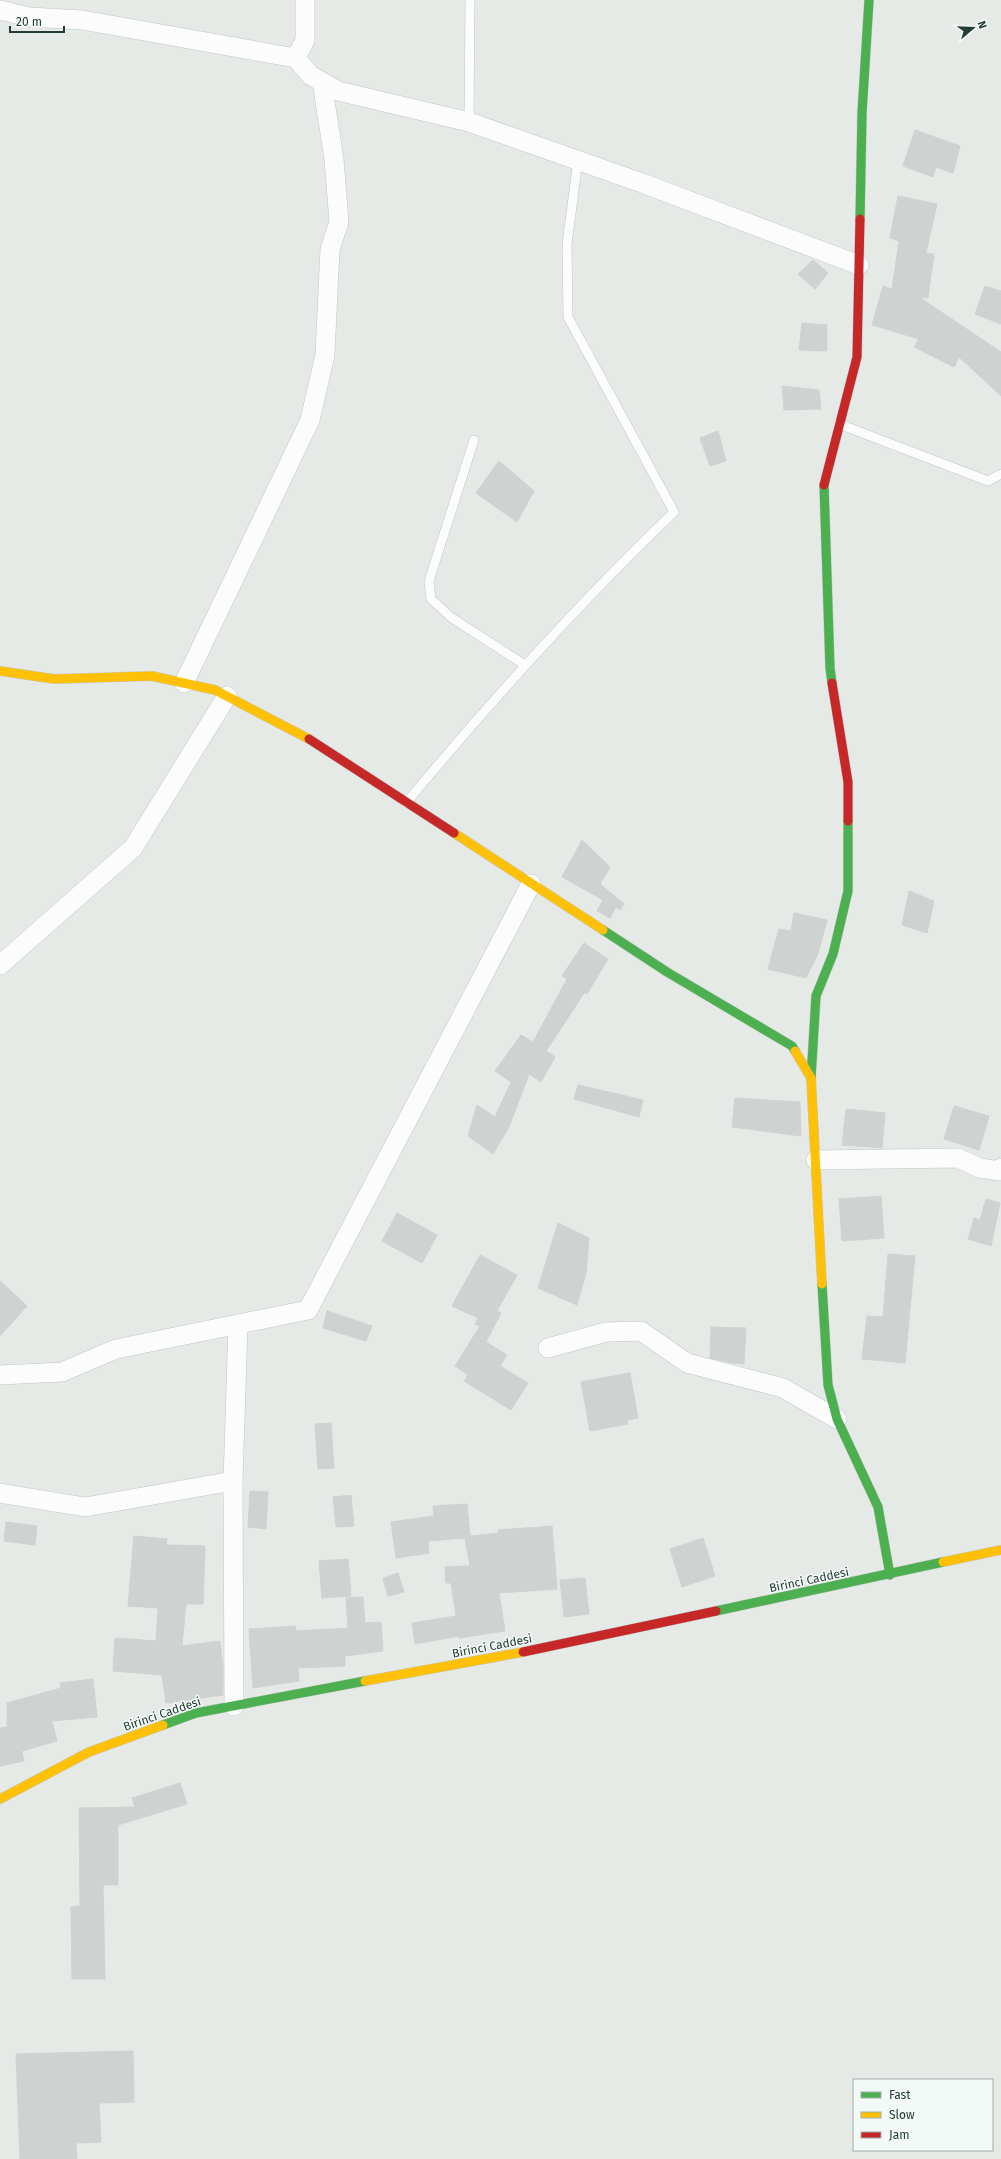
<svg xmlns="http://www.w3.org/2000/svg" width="1001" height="2159" font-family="'Fira Sans',sans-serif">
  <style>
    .building { fill: #ced2d0; stroke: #ced3d0 }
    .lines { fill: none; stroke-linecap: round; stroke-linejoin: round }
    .lane-casing { stroke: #c2c7c4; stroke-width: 10 }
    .street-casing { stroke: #c2c7c4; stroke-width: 20 }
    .fast-casing { stroke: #c1c7c4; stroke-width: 10 }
    .slow-casing { stroke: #c1c7c4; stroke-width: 10 }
    .jam-casing { stroke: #c1c7c4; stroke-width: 10 }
    .lane { stroke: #fbfcfb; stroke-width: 9 }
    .street { stroke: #fbfcfb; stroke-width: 19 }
    .fast { stroke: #4caf50; stroke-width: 9 }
    .slow { stroke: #ffc107; stroke-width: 9 }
    .jam { stroke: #c62828; stroke-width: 9 }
    .labels { text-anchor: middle; stroke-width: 3; stroke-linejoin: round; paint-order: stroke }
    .street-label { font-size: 12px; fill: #243c34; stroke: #f3f9f6 }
  </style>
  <rect width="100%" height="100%" fill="#e5eae7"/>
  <g class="building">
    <polygon points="915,130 960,146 953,173 936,167 933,177 903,166"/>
    <polygon points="898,196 937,204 926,253 934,254 928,298 924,297 922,299 1001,352 1001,396 959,357 954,367 914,347 919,339 872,325 883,286 892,289 899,241 890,238"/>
    <polygon points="813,260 828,273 815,289 798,274"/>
    <polygon points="985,286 1001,291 1001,324 975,314"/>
    <polygon points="802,323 827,325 827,351 799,350"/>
    <polygon points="782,386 819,390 821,409 784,410"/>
    <polygon points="718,431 726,461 710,466 700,438"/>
    <polygon points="499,461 534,491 517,522 476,493"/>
    <polygon points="582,840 610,867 600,884 624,904 620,910 616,907 610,918 597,911 603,900 562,877"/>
    <polygon points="909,891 934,901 927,933 902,925"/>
    <polygon points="794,913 827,920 818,954 806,978 768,969 779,929 791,931"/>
    <polygon points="584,943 608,959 587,994 585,992 546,1051 555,1057 541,1082 529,1074 509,1127 493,1154 468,1136 477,1105 495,1117 511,1082 495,1071 521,1035 533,1042 567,979 562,976"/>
    <polygon points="578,1085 643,1100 639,1117 574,1099"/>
    <polygon points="735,1098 800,1102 801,1136 732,1127"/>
    <polygon points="954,1106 989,1116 979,1150 944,1139"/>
    <polygon points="846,1109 885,1113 882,1148 842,1145"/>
    <polygon points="881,1196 884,1238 842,1241 839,1199"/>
    <polygon points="986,1199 1000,1203 991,1246 968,1239 974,1218 980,1220"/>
    <polygon points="397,1213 437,1235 422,1263 382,1241"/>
    <polygon points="558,1223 589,1238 586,1273 577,1305 538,1288"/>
    <polygon points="888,1254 915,1256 905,1363 862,1359 867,1316 883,1317"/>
    <polygon points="480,1255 517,1275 497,1311 501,1313 486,1342 507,1355 500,1366 528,1383 511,1410 464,1381 468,1375 455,1366 480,1326 475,1324 478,1318 452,1306"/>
    <polygon points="0,1281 27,1306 0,1336"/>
    <polygon points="327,1311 372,1326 366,1341 323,1328"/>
    <polygon points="711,1327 746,1328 744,1364 732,1363 710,1358"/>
    <polygon points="630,1373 638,1418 627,1420 628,1424 590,1431 581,1382"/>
    <polygon points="331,1423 334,1468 318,1469 315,1424"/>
    <polygon points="250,1491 268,1492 266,1529 248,1527"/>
    <polygon points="351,1495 354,1526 336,1527 333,1497"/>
    <polygon points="467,1504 470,1536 499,1533 498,1530 552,1526 557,1589 499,1593 505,1631 459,1638 459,1636 415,1644 412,1623 456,1616 451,1583 446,1583 445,1567 470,1566 465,1538 428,1541 429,1553 396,1558 391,1522 434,1516 433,1506"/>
    <polygon points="6,1522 37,1526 35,1545 4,1541"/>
    <polygon points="134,1536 167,1539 166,1545 205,1546 203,1604 186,1604 182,1646 220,1641 223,1666 223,1695 166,1703 162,1675 113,1671 115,1638 156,1641 158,1608 128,1606"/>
    <polygon points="703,1538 715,1576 682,1587 670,1549"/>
    <polygon points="348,1559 351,1596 322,1598 319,1561"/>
    <polygon points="398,1573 404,1592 388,1596 383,1578"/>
    <polygon points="585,1578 589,1614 564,1617 560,1580"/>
    <polygon points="363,1597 365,1623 381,1622 383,1651 345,1656 345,1666 298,1668 299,1681 253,1688 249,1629 295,1626 296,1631 348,1628 346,1598"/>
    <polygon points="93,1679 97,1717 52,1721 57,1741 22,1751 24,1761 0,1766 0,1728 7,1727 7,1703 61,1688 60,1683"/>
    <polygon points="180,1783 187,1804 118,1825 118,1885 103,1885 105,1979 72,1979 71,1907 80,1906 79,1808 135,1807 132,1798"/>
    <polygon points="133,2051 134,2102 99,2103 101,2142 76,2143 77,2159 20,2159 16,2054"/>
  </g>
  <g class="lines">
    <g class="lane-casing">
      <g id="lane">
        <polyline points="469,122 470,0"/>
        <polyline points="839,424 988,481 1001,474"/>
        <polyline points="474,440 429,581 431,599 452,618 525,665"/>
        <path d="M 406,803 C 491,701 579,603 674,512 L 568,317 L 567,244 L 578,160"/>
      </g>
    </g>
    <g class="street-casing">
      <g id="street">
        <polyline points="0,10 29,17 82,20 296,58 305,40 305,0"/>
        <polyline points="296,58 310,75 338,91 469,122 642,183 859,265"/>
        <polyline points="184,683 310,420 325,355 330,249 339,222 334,159 322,82"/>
        <polyline points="0,965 133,848 227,696"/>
        <polyline points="816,1160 958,1158 980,1168 999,1171 1001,1168"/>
        <polyline points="548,1348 606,1332 641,1331 687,1363 783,1388 837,1419"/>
        <polyline points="0,1375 62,1372 116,1349 308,1310 531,884"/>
        <polyline points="0,1493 85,1507 233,1481"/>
        <polyline points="234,1706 233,1481 238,1326"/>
      </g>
    </g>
    <g class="fast-casing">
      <g id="fast">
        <polyline points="860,219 862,113 869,0"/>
        <polyline points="824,485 830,668 832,683"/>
        <polyline points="603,930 667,972 792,1046 795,1051"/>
        <polyline points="811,1078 816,996 833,954 848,891 848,821"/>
        <polyline points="822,1284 828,1385 837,1419 878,1507 890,1575"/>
        <polyline points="716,1611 943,1562"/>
        <polyline points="163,1725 196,1713 365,1681"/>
      </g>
    </g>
    <g class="slow-casing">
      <g id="slow">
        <polyline points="0,671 54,679 152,676 215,690 309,739"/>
        <polyline points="454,833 603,930"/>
        <polyline points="795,1051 811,1078 822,1284"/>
        <polyline points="943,1562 1001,1550"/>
        <polyline points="365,1681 523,1652"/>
        <polyline points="0,1799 89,1752 163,1725"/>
      </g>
    </g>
    <g class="jam-casing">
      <g id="jam">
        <polyline points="824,485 857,357 860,219"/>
        <polyline points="832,683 848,782 848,821"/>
        <polyline points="309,739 454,833"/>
        <polyline points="523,1652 716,1611"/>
      </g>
    </g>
    <use href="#lane" class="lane"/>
    <use href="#street" class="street"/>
    <use href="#fast" class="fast"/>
    <use href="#slow" class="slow"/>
    <use href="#jam" class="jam"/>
  </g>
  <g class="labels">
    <g class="street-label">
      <text transform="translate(809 1580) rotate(-12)" y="4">Birinci Caddesi</text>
      <text transform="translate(492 1646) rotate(-11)" y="4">Birinci Caddesi</text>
      <text transform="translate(162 1714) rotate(-19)" y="4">Birinci Caddesi</text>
    </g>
  </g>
  <rect x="853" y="2079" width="140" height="72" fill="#f3f9f6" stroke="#a0ada8"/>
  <rect x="861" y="2092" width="20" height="6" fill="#4caf50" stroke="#a0ada8"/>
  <text x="889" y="2099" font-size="12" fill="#243c34">Fast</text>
  <rect x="861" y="2112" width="20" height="6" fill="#ffc107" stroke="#a0ada8"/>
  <text x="889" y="2119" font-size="12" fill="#243c34">Slow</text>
  <rect x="861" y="2132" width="20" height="6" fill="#c62828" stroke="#a0ada8"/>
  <text x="889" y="2139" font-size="12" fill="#243c34">Jam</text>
  <g transform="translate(973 28) rotate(71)" stroke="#f3f9f6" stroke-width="3" paint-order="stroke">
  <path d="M0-3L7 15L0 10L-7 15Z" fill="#243c34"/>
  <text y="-6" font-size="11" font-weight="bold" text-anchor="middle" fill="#243c34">N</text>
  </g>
  <path d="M10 26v6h54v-6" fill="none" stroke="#243c34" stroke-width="2"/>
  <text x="16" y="26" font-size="12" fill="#243c34" stroke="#f3f9f6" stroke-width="3" paint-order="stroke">20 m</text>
</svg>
